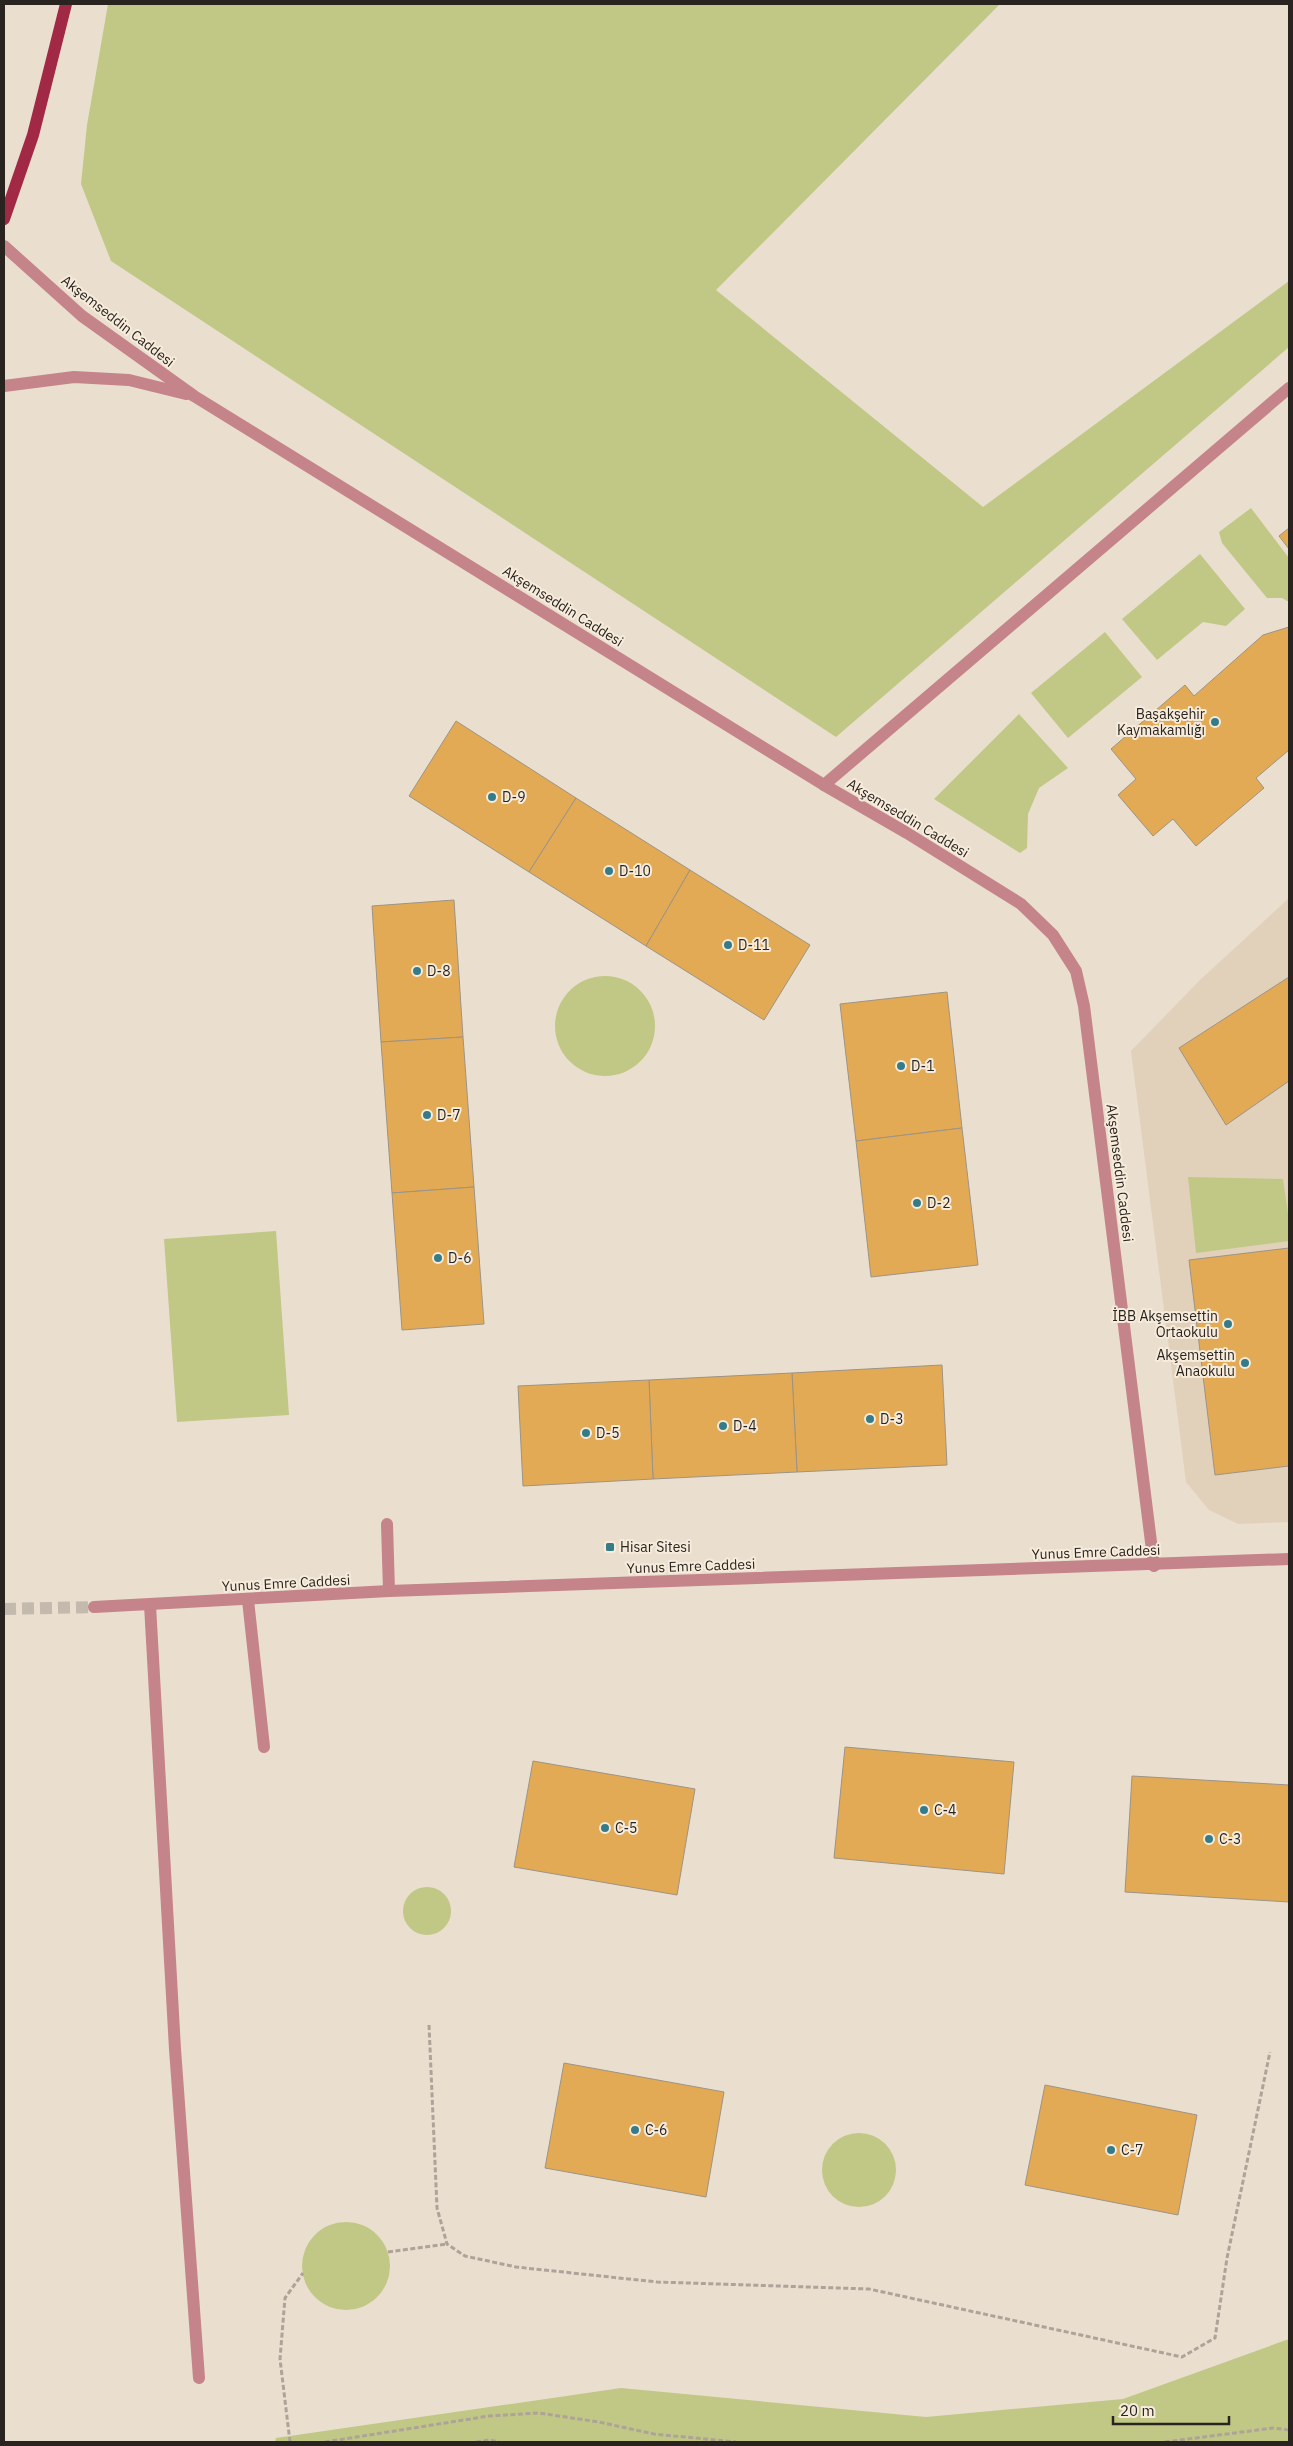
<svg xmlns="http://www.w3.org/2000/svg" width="1293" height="2446" font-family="'IBM Plex Sans',sans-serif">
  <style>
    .built { fill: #e1d1bb }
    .green { fill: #c1c886 }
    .building { fill: #e3aa55; stroke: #9d9385 }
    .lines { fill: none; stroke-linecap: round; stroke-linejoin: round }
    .tertiary-tunnel { stroke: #c3b9ac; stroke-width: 12; stroke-dasharray: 12 6; stroke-linecap: butt }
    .path { stroke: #ada398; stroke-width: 3; stroke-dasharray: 5 2.5; stroke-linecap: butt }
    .service { stroke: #c5838a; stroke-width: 12 }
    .minor { stroke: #c5838a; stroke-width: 12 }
    .tertiary { stroke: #c5838a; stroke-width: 12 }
    .primary { stroke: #a12945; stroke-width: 12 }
    .poi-dot { fill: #367c88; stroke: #f7ecdc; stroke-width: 2 }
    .labels { text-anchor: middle; stroke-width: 4; stroke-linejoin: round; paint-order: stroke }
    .street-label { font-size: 14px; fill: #29241f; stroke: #f7ecdc }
    .poi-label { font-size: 14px; fill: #29241f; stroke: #f7ecdc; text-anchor: start }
  </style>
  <rect width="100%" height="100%" fill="#eadecf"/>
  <polygon class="built" points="1289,898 1289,1522 1238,1524 1209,1510 1186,1482 1131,1051 1200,980"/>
  <g class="green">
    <polygon points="108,4 1000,4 716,290 983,507 1289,281 1289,347 836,737 111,261 81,184 87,125"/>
    <polygon points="1251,508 1289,558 1289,602 1282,598 1267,598 1222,543 1219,532"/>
    <polygon points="1200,554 1245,609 1226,626 1203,622 1157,660 1122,619"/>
    <polygon points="1105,632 1142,677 1068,738 1031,693"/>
    <polygon points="1019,714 1068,768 1039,788 1028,814 1027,848 1020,853 934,799"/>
    <circle cx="605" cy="1026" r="50"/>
    <polygon points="1188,1177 1283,1179 1289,1221 1289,1241 1196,1253"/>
    <polygon points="276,1231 289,1415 177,1422 164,1239"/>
    <circle cx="427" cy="1911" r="24"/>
    <circle cx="859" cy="2170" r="37"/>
    <circle cx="346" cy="2266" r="44"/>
    <polygon points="1289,2339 1289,2442 275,2442 276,2438 621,2388 926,2417 1123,2399"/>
  </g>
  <g class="building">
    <polygon points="1289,528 1289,549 1279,536"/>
    <polygon points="1289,627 1289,750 1256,778 1264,788 1196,846 1173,819 1153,836 1118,795 1136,779 1111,749 1185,685 1194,696 1263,635"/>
    <polygon points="456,721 576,798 529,872 409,796"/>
    <polygon points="576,798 690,870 646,946 529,872"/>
    <polygon points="690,870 810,945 764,1020 646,946"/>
    <polygon points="454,900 463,1037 381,1042 372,906"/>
    <polygon points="1289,977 1289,1081 1226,1125 1179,1048"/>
    <polygon points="947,992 962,1128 856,1141 840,1004"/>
    <polygon points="463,1037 474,1187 392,1193 381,1042"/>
    <polygon points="962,1128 978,1265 871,1277 856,1141"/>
    <polygon points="474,1187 484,1324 402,1330 392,1193"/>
    <polygon points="1289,1248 1289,1466 1215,1475 1189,1260"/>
    <polygon points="942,1365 947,1465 797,1472 792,1373"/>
    <polygon points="792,1373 797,1472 653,1479 649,1380"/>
    <polygon points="649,1380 653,1479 523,1486 518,1386"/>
    <polygon points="845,1747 1014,1762 1004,1874 834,1858"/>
    <polygon points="533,1761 695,1789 677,1895 514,1867"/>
    <polygon points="1132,1776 1289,1785 1289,1902 1125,1892"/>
    <polygon points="564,2063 724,2092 706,2197 545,2168"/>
    <polygon points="1045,2085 1197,2115 1178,2215 1025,2185"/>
  </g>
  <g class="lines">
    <polyline class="tertiary-tunnel" points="4,1609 94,1607"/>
    <g class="path">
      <polyline points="429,2025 437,2208 447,2244 465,2256 516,2267 657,2282 869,2289 1182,2357 1215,2338 1227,2258 1270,2052"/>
      <polyline points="388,2252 447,2244"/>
      <polyline points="290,2442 280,2359 285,2298 303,2273"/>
      <polyline points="325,2442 489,2416 539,2413 599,2422 654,2434 736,2442"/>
      <polyline points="476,2442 489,2440 499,2442"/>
      <polyline points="1165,2442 1273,2428 1289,2430"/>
    </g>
    <g class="service">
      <polyline points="387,1524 389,1591"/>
      <polyline points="248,1600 264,1747"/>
    </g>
    <g class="minor">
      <polyline points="824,785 1289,388"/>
      <polyline points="150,1605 175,2049 199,2378"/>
    </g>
    <g class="tertiary">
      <polyline points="4,246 82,316 194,396 824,785 907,833 1021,904 1053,935 1076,971 1084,1006 1154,1566"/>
      <polyline points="4,386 74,377 129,380 186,394"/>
      <polyline points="94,1607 389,1591 1289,1559"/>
    </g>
    <polyline class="primary" points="4,219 33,135 66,4"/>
  </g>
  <g class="poi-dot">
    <circle cx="1215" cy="722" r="5"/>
    <circle cx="492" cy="797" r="5"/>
    <circle cx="609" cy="871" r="5"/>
    <circle cx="728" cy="945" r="5"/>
    <circle cx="417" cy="971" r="5"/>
    <circle cx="901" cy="1066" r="5"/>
    <circle cx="427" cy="1115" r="5"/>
    <circle cx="917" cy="1203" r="5"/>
    <circle cx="438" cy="1258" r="5"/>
    <circle cx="1228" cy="1324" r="5"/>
    <circle cx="1245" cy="1363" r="5"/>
    <circle cx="870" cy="1419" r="5"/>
    <circle cx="723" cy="1426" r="5"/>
    <circle cx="586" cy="1433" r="5"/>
    <rect x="605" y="1542" width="10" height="10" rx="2.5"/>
    <circle cx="924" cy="1810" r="5"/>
    <circle cx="605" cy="1828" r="5"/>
    <circle cx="1209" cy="1839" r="5"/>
    <circle cx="635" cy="2130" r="5"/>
    <circle cx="1111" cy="2150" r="5"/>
  </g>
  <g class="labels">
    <g class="street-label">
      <text transform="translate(118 321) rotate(38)" y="5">Akşemseddin Caddesi</text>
      <text transform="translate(563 606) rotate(32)" y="5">Akşemseddin Caddesi</text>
      <text transform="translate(908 818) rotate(31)" y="5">Akşemseddin Caddesi</text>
      <text transform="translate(1120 1173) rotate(83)" y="5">Akşemseddin Caddesi</text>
      <text transform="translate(1096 1552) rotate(-2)" y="5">Yunus Emre Caddesi</text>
      <text transform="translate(691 1566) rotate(-2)" y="5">Yunus Emre Caddesi</text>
      <text transform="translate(286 1583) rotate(-3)" y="5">Yunus Emre Caddesi</text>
    </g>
    <g class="poi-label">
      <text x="1205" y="719" text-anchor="end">Başakşehir<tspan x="1205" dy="16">Kaymakamlığı</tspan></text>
      <text x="502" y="802">D-9</text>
      <text x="619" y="876">D-10</text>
      <text x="738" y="950">D-11</text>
      <text x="427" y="976">D-8</text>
      <text x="911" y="1071">D-1</text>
      <text x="437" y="1120">D-7</text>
      <text x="927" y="1208">D-2</text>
      <text x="448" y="1263">D-6</text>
      <text x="1218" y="1321" text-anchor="end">İBB Akşemsettin<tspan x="1218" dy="16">Ortaokulu</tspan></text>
      <text x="1235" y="1360" text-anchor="end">Akşemsettin<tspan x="1235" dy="16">Anaokulu</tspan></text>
      <text x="880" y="1424">D-3</text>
      <text x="733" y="1431">D-4</text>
      <text x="596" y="1438">D-5</text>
      <text x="620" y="1552">Hisar Sitesi</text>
      <text x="934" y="1815">C-4</text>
      <text x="615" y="1833">C-5</text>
      <text x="1219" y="1844">C-3</text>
      <text x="645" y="2135">C-6</text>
      <text x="1121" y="2155">C-7</text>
    </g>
  </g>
  <rect width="1293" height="2446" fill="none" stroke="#29241f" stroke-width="10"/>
  <path d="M1113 2416v8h116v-8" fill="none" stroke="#29241f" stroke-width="2.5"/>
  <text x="1120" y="2416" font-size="15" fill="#29241f" stroke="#f7ecdc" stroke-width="4" paint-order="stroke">20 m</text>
</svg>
